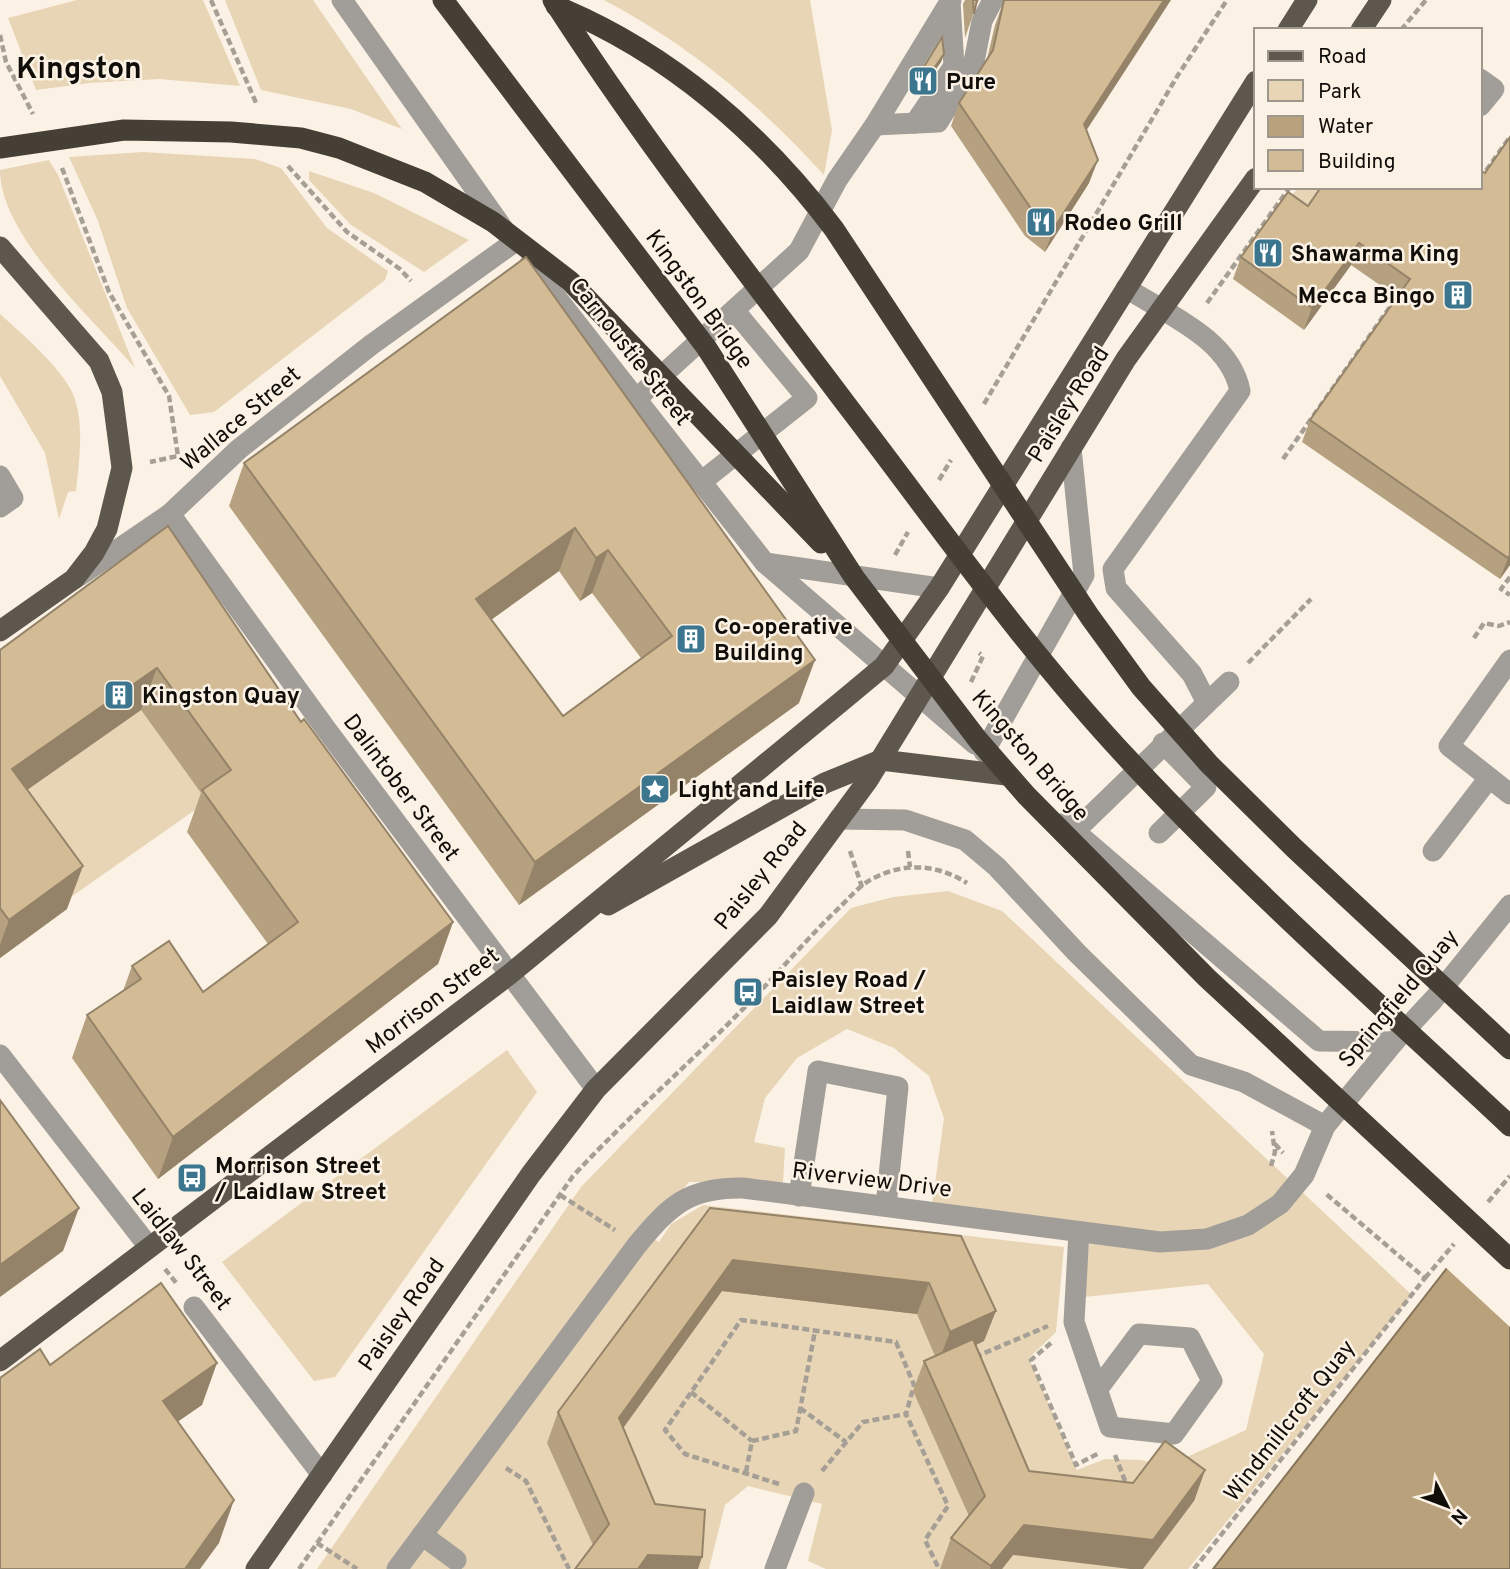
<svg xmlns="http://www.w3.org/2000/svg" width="1510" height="1569" font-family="Overpass,sans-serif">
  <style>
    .green { fill: #e8d5b6; fill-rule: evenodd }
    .water { fill: #b9a17c; stroke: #87755a; stroke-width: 2 }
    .pier { fill: #fbf2e5 }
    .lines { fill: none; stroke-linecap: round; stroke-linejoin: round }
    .path { stroke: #a59f95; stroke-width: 4.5; stroke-dasharray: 7 3.5; stroke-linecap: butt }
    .minor { stroke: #a19d98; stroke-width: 21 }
    .major { stroke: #5d574e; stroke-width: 21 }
    .highway { stroke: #463f35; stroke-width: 21 }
    .wall { fill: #b5a180; fill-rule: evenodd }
    .shaded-wall { fill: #948368 }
    .building { fill: #d3bb95; stroke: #948368; stroke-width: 2; fill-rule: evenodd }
    .labels { text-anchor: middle; stroke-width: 5; stroke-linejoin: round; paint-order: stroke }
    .poi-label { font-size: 23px; font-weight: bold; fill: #110e0a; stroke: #fbf2e5; text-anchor: start }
    .street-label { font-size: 23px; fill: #110e0a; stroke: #fbf2e5 }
    .district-label { font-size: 30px; font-weight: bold; fill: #110e0a; stroke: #fbf2e5 }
  </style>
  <rect width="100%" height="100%" fill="#fbf2e5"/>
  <g class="green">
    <polygon points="77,0 203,0 240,86 159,79 89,83 36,90 8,18"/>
    <polygon points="225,0 313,0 402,129 351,109 261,90"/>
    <path d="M 604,0 L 810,0 L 832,130 L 824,175 C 757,102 692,47 604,0 Z"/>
    <polygon points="143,152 255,159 281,168 327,228 388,271 385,280 214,412 190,415 127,308 98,221 69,157"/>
    <path d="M 49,160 L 58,175 L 135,368 C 94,320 0,236 0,170 Z"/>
    <polygon points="309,171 374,193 469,240 424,272 351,225 309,180"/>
    <polygon points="1298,187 1327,187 1317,202 1280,213"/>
    <path d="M 0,314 C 22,334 61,367 73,394 C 85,424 79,461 76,491 L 68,492 L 59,519 L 45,453 L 0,376 Z"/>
    <polygon points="141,710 193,782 232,784 71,897 0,809"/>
    <path d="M 948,891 L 1002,911 L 1412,1295 L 1188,1569 L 826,1569 L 808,1561 L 822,1504 L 748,1486 L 725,1505 L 709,1569 L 317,1569 L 581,1187 L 851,908 L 893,897 ZM 847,1029 L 894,1048 L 929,1076 L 944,1118 L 932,1205 L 1091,1227 L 1084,1297 L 1208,1284 L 1264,1354 L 1246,1430 L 1167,1466 L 1141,1460 L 1105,1459 L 1077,1470 L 1029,1358 L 1056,1332 L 1064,1247 L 703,1205 L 671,1224 L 659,1242 L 646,1234 L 689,1182 L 783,1182 L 785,1148 L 754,1142 L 765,1098 L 797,1058 Z"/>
    <polygon points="507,1050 537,1092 335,1377 314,1381 222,1262"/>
  </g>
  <polygon class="water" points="1510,1193 1510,1569 1213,1569 1454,1259"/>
  <polygon class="pier" points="1510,1190 1510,1327 1444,1266"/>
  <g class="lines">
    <g class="path">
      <polyline points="211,0 257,105"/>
      <polyline points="1401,30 1426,0"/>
      <polyline points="0,35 6,62 33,114"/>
      <polyline points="288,166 347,232 400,269 411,281"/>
      <polyline points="62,168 109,292 169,396 178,456 150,462"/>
      <polyline points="1480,179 1510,137"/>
      <polyline points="1207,303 1290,187"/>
      <polyline points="984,404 1178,75 1227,0"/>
      <polyline points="1283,459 1399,294"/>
      <polyline points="939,480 951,460"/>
      <polyline points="895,555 908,532"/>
      <polyline points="1510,577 1501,589 1510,595"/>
      <polyline points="1474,638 1484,623 1499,626 1510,622"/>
      <polyline points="1248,663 1311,599"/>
      <polyline points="971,682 983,656 979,653"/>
      <polyline points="850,851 862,887"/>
      <polyline points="908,851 910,867"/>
      <polyline points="1275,1144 1283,1153"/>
      <polyline points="1271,1166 1275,1152 1272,1131"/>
      <polyline points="560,1195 615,1230"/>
      <polyline points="1488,1202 1510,1176"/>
      <polyline points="165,1269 177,1284"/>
      <polyline points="1425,1278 1454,1244"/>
      <polyline points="1051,1343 1031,1360 1076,1465 1099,1453"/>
      <polyline points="975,1357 1048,1326"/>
      <polyline points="691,1392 752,1441"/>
      <polyline points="800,1408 846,1442"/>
      <polyline points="1115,1455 1127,1486"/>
      <polyline points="506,1468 526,1481 569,1569"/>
      <polyline points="822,1471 863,1422 906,1414"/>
      <polyline points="746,1472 752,1441 796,1431 815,1331"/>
      <polyline points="779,1484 685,1454 665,1430 741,1320 896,1342 914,1385 906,1414 948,1506 925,1540 939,1569"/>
      <polyline points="317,1543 357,1569"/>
      <path d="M 299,1569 L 573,1176 C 628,1117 688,1065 744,1008 C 777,975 806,939 840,907 C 849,898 860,885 872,879 C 904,862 937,864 967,883"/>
      <polyline points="1194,1569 1425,1278 1325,1193"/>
    </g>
    <g class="minor">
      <polyline points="342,0 504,230"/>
      <polyline points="1480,79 1494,89 1480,106"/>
      <polyline points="915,123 954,66 950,2"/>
      <polyline points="875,125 938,122 973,67 982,21 993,0"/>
      <polyline points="530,264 765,563 975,744"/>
      <polyline points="635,400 799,251 837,180 875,125 951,0"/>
      <polyline points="0,476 13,498 0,507"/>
      <polyline points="701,482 807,398 734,310"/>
      <polyline points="170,514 326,729 596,1089"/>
      <polyline points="765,563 939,588"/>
      <polyline points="79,576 170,514 239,449 371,345 513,243"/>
      <polyline points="1510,660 1449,746 1510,794"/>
      <polyline points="1207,703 1229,682"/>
      <polyline points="984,752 1084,575 1071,448"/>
      <polyline points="839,819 905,820 965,840 997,867 1077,953 1191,1065 1244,1082 1325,1126"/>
      <polyline points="1065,823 1319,1041 1394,1042"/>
      <path d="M 1075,831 L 1207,703 L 1192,674 L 1116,588 L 1113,569 L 1240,391 C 1230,339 1167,314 1126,288"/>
      <polyline points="1159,833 1206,787 1163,743"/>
      <polyline points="1433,851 1489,778"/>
      <polyline points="0,1055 149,1247"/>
      <polyline points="799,1196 818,1071 898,1087 886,1206"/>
      <polyline points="1079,1232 1074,1322 1110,1427 1174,1434 1212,1381 1190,1338 1139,1334 1097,1390"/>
      <polyline points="194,1307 322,1475"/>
      <polyline points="422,1535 456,1560"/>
      <path d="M 397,1569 L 637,1245 C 670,1205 689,1187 743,1188 L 1160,1242 L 1207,1239 L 1248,1225 L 1280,1204 L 1304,1175 L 1325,1126 L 1394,1042 L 1434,999 L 1510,905"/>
      <polyline points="775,1569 804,1493"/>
    </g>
    <g class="major">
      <polyline points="1288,30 1307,0"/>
      <polyline points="1361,30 1381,0"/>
      <polyline points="0,247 99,361 112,392 122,468 107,529 94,553 74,579 0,631"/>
      <polyline points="608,905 825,783 881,760 1006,775"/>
      <polyline points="0,1361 510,974 842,701 884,666 939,588 1256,81"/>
      <polyline points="256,1569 531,1174 596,1089 768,916 868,780 1126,359 1256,178"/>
    </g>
    <g class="highway">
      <polyline points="443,0 706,347 854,577 978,740 1026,795 1207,978 1510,1259"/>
      <path d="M 553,0 C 643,140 746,271 846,404 C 938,524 1025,649 1129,760 C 1249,889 1382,1006 1510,1126"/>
      <path d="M 556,6 C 668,52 762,133 834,229 L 1090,617 L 1141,687 L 1209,764 L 1294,848 L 1510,1049"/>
      <polyline points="0,148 124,130 231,132 301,138 339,148 425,182 493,222 570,281 821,543"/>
    </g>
  </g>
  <g class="wall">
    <polygon points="965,0 979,0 976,6 965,38 963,4"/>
    <polygon points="1004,0 1086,131 1089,183 1045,252 1025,236 951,126 959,103 987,59 995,25"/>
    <polygon points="944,54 941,62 924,86 919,78 922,70"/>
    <polygon points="1510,137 1510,565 1500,579 1302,442 1310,420 1397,297 1351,265 1304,330 1233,279 1241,257 1308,206 1485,173"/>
    <path d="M 526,257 L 799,703 L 519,905 L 229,506 L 244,463 ZM 559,571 L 580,601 L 592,593 L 641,658 L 563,716 L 491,620 Z"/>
    <polygon points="168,526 301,722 453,922 438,964 158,1179 72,1058 87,1015 123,991 132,966 203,992 268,944 187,832 201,793 141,710 27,790 67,909 0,958 0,650"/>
    <polygon points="710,1208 961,1236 984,1341 976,1345 1029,1471 1133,1483 1205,1470 1194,1501 1013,1555 1002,1569 940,1569 951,1538 969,1516 913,1391 924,1361 935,1356 917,1314 722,1291 623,1428 655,1504 593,1545 547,1443 558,1412"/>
  </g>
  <g class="shaded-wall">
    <polygon points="1164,0 1171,0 1075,148 1084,124"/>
    <polygon points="944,54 941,62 924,86 927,78"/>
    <polygon points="1098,160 1089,183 1045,252 1054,228"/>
    <polygon points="1359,243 1351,265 1304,330 1312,308"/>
    <polygon points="575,528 559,571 460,642 476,599"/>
    <polygon points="608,550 592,593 580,601 596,558"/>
    <polygon points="1510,555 1510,565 1500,579 1508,558"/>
    <polygon points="815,660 799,703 519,905 535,862"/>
    <polygon points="157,668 141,710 0,809 12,769"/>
    <polygon points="83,866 67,909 0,958 0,945 9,920"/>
    <polygon points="453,922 438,964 158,1179 173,1137"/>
    <polygon points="79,1208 63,1251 0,1297 0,1265"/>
    <polygon points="733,1260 929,1283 917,1314 722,1291 608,1449 619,1418"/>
    <polygon points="996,1311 984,1341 938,1363 950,1332"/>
    <polygon points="217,1363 202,1405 147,1443 163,1401"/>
    <polygon points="1205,1470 1194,1501 1143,1569 1130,1569 1013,1555 1002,1569 990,1569 991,1566 1024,1525"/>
    <polygon points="234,1500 219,1543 200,1569 185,1569"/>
    <polygon points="648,1555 702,1557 698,1569 638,1569"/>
  </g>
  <g class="building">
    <polygon points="973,0 977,0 974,14"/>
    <polygon points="1004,0 1164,0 1084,124 1098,160 1054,228 1034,213 959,103 993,50"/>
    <polygon points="942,37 944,54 927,78 922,70"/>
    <polygon points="1510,137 1510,555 1508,558 1310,420 1410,279 1359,243 1312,308 1241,257 1288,192 1308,206 1321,187 1480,187 1480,170 1485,173"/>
    <path d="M 526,257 L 815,660 L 535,862 L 244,463 ZM 575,528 L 596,558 L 608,550 L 672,636 L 563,716 L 476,599 Z"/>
    <polygon points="168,526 301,722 304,719 453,922 173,1137 87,1015 141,979 132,966 169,941 203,992 298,922 202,790 231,770 157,668 12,769 83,866 9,920 0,908 0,650"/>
    <polygon points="0,1100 79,1208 0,1265"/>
    <polygon points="710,1208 961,1236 996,1311 950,1332 929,1283 733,1260 619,1418 655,1504 705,1510 702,1557 648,1555 638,1569 575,1569 609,1524 558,1412"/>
    <polygon points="161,1283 217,1363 163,1401 234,1500 185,1569 0,1569 0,1378 40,1349 50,1365"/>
    <polygon points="973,1339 1029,1471 1133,1483 1165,1441 1205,1470 1153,1540 1024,1525 991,1566 951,1538 985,1496 924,1361"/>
  </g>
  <defs>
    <g id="restaurant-square" transform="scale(1.575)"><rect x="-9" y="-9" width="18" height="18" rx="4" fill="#3b758e" stroke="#fbf2e5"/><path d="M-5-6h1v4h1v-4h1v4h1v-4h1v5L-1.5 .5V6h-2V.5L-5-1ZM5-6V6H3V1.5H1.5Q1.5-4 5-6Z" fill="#fff"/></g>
    <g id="building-square" transform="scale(1.575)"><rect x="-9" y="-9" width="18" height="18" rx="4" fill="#3b758e" stroke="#fbf2e5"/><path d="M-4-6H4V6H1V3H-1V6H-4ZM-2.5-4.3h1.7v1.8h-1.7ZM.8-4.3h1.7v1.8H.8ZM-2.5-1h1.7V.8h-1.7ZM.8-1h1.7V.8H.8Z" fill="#fff"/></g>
    <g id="sight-square" transform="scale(1.575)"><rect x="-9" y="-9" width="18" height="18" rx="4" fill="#3b758e" stroke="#fbf2e5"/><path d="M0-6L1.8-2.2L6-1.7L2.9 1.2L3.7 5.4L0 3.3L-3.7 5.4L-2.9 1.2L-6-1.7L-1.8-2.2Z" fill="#fff"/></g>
    <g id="bus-square" transform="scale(1.575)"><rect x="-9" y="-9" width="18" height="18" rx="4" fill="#3b758e" stroke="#fbf2e5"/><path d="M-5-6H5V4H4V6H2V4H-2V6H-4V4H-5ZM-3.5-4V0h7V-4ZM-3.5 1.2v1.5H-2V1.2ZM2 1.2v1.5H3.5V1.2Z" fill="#fff"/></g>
  </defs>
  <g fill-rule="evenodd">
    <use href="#restaurant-square" x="923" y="81"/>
    <use href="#restaurant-square" x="1041" y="222"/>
    <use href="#restaurant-square" x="1268" y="253"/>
    <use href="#building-square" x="1458" y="295"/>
    <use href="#building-square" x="691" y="639"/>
    <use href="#building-square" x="119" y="695"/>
    <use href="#sight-square" x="655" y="789"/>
    <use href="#bus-square" x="748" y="992"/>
    <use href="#bus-square" x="192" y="1178"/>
  </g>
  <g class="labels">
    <g class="poi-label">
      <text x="946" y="89">Pure</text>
      <text x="1064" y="230">Rodeo Grill</text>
      <text x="1291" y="261">Shawarma King</text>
      <text x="1435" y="303" text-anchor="end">Mecca Bingo</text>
      <text x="714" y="634">Co-operative<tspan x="714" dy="26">Building</tspan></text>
      <text x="142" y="703">Kingston Quay</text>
      <text x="678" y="797">Light and Life</text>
      <text x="771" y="987">Paisley Road /<tspan x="771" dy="26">Laidlaw Street</tspan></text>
      <text x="215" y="1173">Morrison Street<tspan x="215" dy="26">/ Laidlaw Street</tspan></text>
    </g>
    <g class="street-label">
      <text transform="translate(700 299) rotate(54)" y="8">Kingston Bridge</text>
      <text transform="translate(631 351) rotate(52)" y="8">Carnoustie Street</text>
      <text transform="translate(1068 404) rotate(-58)" y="8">Paisley Road</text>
      <text transform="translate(240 418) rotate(-40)" y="8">Wallace Street</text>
      <text transform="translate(1031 755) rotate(49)" y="8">Kingston Bridge</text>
      <text transform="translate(402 787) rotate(53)" y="8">Dalintober Street</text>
      <text transform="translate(760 875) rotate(-51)" y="8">Paisley Road</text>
      <text transform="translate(1398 998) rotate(-50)" y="8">Springfield Quay</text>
      <text transform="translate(432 1000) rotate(-37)" y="8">Morrison Street</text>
      <text transform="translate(872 1179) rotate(7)" y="8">Riverview Drive</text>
      <text transform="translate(182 1249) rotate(52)" y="8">Laidlaw Street</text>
      <text transform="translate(401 1314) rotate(-55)" y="8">Paisley Road</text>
      <text transform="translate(1289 1420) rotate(-52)" y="8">Windmillcroft Quay</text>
    </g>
    <g class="district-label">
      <text x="79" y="78">Kingston</text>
    </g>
  </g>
  <rect x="1254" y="28" width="228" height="161" fill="#fbf2e5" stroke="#9d978d" stroke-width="2"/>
  <rect x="1268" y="51" width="35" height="10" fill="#5d574e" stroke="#9d978d" stroke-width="2"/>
  <text x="1318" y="63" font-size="21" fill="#110e0a">Road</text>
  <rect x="1268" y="80" width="35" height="21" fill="#e8d5b6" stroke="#9d978d" stroke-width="2"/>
  <text x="1318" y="98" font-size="21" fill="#110e0a">Park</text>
  <rect x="1268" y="116" width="35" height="21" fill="#b9a17c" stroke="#9d978d" stroke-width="2"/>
  <text x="1318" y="133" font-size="21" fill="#110e0a">Water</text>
  <rect x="1268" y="150" width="35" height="21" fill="#d3bb95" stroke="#9d978d" stroke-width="2"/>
  <text x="1318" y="168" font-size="21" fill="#110e0a">Building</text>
  <g transform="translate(1447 1506) rotate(132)" stroke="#fbf2e5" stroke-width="5" paint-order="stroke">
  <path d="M0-5L12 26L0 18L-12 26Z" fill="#110e0a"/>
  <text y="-10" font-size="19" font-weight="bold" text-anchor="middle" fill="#110e0a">N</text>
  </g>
</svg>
